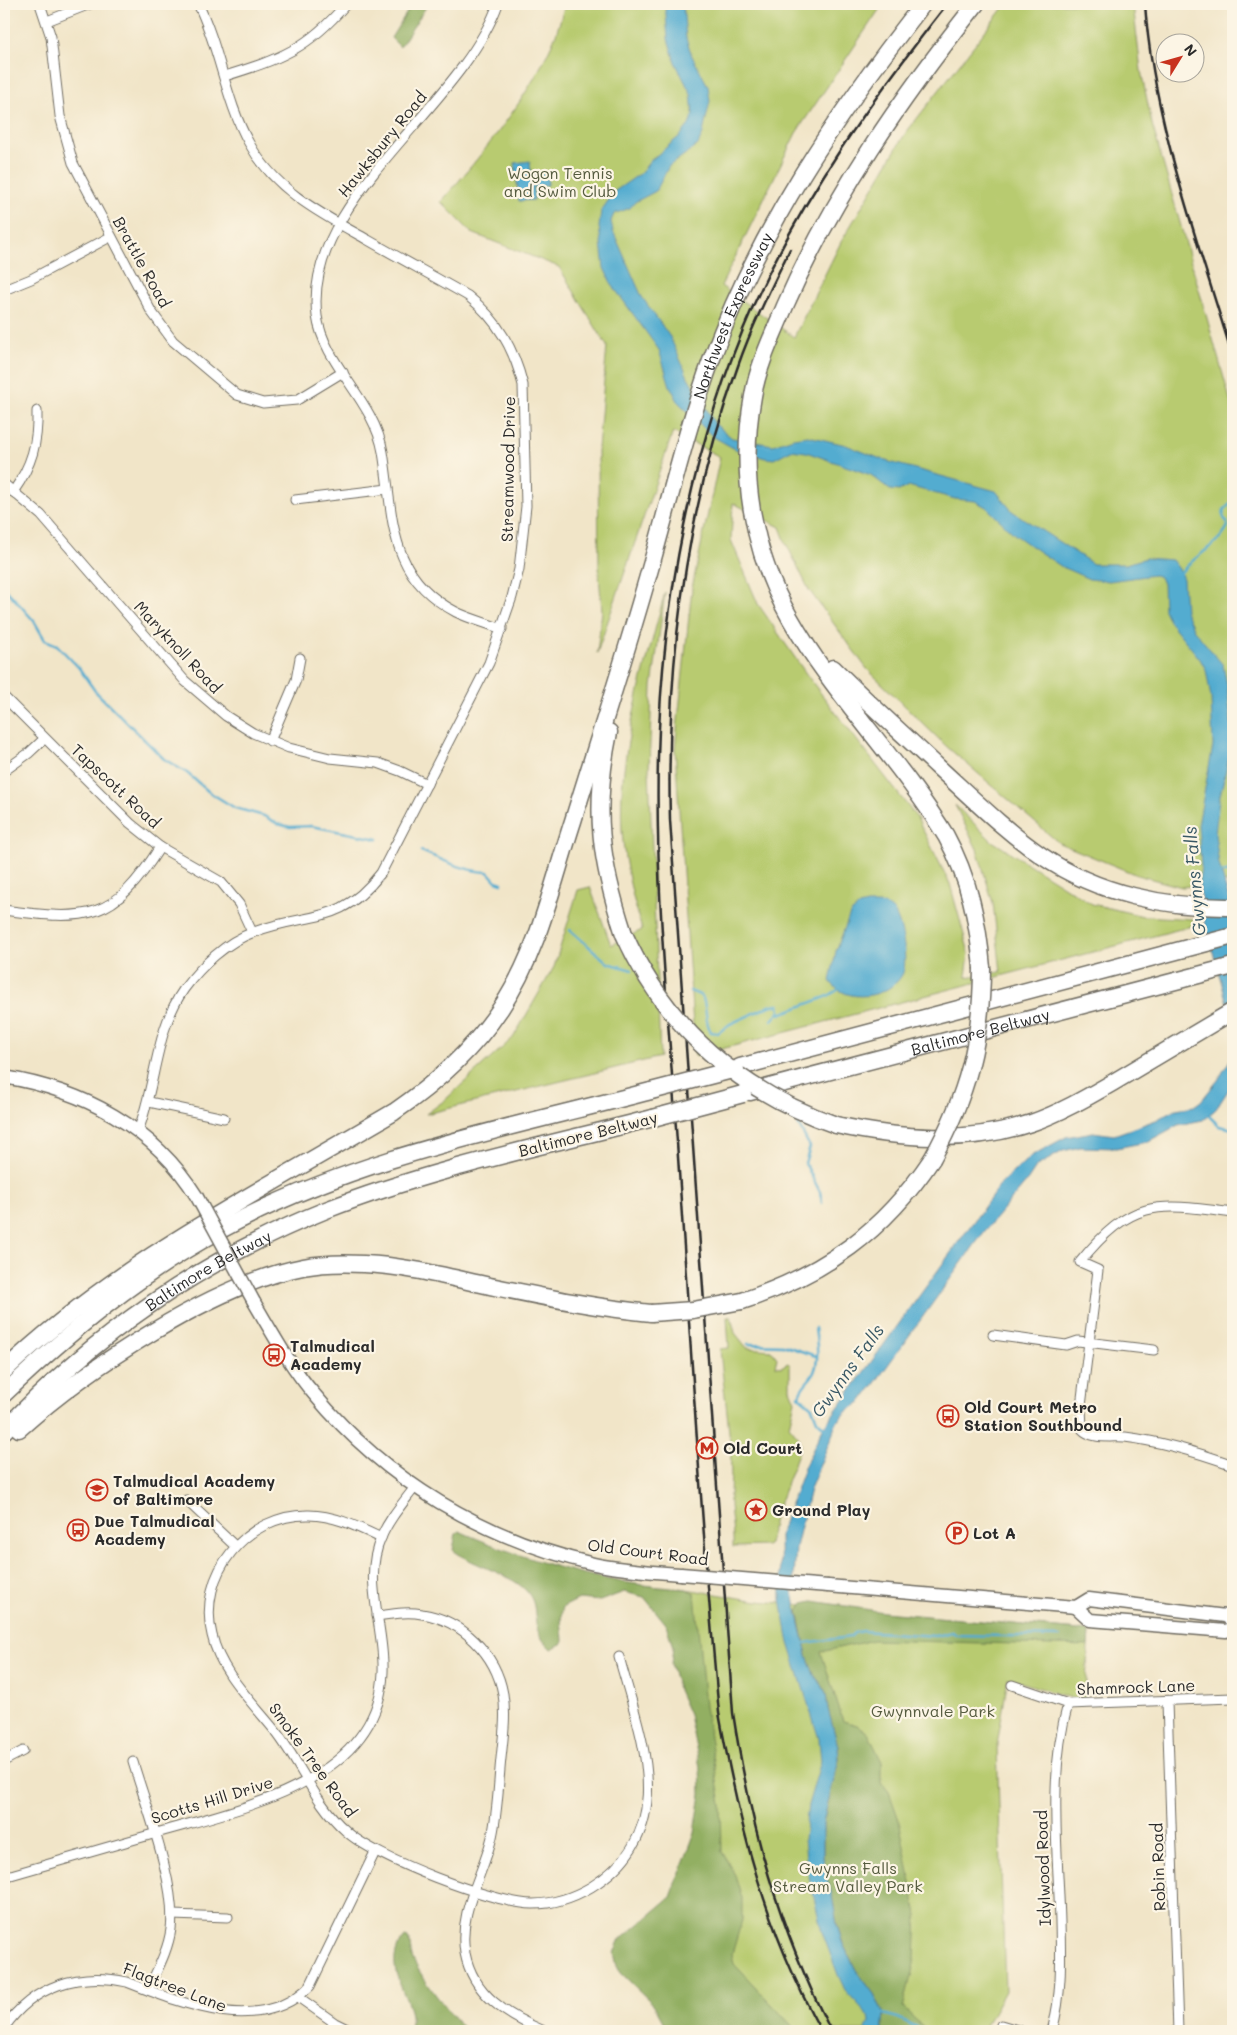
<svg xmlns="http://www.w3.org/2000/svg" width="1237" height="2035" font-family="Mali,sans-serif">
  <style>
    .green { fill: #b8cb6f; stroke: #727b4d }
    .forest { fill: #92af62; stroke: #5e6d46 }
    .water { fill: #53acd0; stroke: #3f6c7e }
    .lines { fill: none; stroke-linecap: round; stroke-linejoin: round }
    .stream { stroke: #53acd0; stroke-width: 2.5 }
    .minor-casing { stroke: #706c62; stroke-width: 11 }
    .secondary-casing { stroke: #706c62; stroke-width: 15 }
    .motorway-casing { stroke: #706c62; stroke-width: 19 }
    .minor { stroke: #fff; stroke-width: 9 }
    .secondary { stroke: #fff; stroke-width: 12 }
    .motorway { stroke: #fff; stroke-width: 16 }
    .rail { stroke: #2b2b2b; stroke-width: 2.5 }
    .secondary-bridge-casing { stroke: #706c62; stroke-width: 15; stroke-linecap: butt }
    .motorway-bridge-casing { stroke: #706c62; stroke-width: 19; stroke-linecap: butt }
    .secondary-bridge { stroke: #fff; stroke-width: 12 }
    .motorway-bridge { stroke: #fff; stroke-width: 16 }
    .labels { text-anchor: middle; stroke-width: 4.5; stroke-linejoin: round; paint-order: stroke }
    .street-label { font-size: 16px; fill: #2b2b2b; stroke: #fcf5e5 }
    .park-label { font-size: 16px; fill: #555b3f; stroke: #fcf5e5 }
    .poi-label { font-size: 16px; font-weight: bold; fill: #2b2b2b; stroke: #fcf5e5; text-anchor: start }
    .water-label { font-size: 18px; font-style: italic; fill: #395865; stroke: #fcf5e5 }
  </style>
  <rect width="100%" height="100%" fill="#fcf5e5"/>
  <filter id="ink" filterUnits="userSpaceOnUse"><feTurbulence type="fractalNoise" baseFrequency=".02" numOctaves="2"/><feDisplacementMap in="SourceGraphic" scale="10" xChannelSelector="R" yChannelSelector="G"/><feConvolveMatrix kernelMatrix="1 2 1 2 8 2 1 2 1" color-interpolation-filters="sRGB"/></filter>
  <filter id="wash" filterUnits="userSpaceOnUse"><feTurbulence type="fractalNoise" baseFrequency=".0096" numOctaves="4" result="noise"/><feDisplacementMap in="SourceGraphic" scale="20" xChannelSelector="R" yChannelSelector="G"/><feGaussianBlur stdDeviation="1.12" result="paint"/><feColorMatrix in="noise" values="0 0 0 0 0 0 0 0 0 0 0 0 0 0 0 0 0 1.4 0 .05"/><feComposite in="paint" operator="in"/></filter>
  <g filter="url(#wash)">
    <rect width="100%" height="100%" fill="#f1e5c8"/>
    <g class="green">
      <path d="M 565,4 L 883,4 L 796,133 L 721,286 L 794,337 L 841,242 L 905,134 L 1006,4 L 1133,4 L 1141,71 L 1152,124 L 1233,410 L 1233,882 L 1182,887 L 1137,875 L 1059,843 L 946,746 L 867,669 L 809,590 L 786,543 L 780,527 L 733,503 L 731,540 L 758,604 L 809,678 L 917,818 L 950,884 L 969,953 L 966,977 L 1001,972 L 993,903 L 977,849 L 955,805 L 992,841 L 1092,904 L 1143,916 L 1194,919 L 1192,926 L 695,1056 L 675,748 L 692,588 L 720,457 L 673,432 L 597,653 L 602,611 L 599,575 L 598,449 L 607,346 L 559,267 L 472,233 L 441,202 C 483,153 525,103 552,44 C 558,31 561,17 565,4 Z"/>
      <path d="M 665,592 L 652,687 L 649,769 L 660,1057 L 426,1114 L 445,1100 L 513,1038 L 554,967 L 578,890 L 590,887 L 611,945 L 642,930 C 633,898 624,864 622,830 C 617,751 646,668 665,592 Z"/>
      <path d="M 727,1317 L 731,1317 L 735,1333 L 747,1348 L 771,1350 L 777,1358 L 775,1366 L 781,1367 L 788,1363 L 790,1365 L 790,1389 L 795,1401 L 789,1426 L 799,1438 L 801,1445 L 774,1518 L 769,1544 L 766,1546 L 733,1547 C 734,1529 729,1511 730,1494 C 734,1445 724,1398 720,1349 L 729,1348 Z"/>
      <polygon points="674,1587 758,1601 1089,1631 1085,1699 1071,1698 1008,1678 997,1745 1005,1991 986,2025 999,2031 699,2031 711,1799 680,1641"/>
    </g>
    <g class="forest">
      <polygon points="412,4 428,4 400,47 391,38"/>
      <path d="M 459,1531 C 532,1563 607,1585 686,1589 L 695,1593 L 705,1707 L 721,1804 L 722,1852 L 735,1875 L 742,1898 L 742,1920 L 732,1954 L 734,1964 L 797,2031 L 668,2031 L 654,2005 L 621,1973 L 616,1963 L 614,1953 L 619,1941 L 671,1897 L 695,1832 L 701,1794 L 700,1767 L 689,1715 L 678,1690 L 671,1664 L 673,1647 L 666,1624 L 644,1597 L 624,1592 L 600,1601 L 579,1599 L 563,1607 C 559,1619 563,1630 563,1643 L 551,1649 C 526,1626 542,1611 528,1593 C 512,1573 474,1567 453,1550 L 456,1533 Z"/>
      <polygon points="813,1601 884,1612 1089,1631 1088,1646 873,1640 821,1652 843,1721 857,1725 868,1733 882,1762 882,1783 889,1792 899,1820 917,1915 915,1960 903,2008 928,2031 882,2031 884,2014 874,1994 856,1970 843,1944 837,1925 832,1895 826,1876 823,1857 823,1822 839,1759 838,1746 828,1709 826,1694 822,1685 814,1675 807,1655 798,1610 803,1603"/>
      <path d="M 405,1937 L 408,1938 C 411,1945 410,1950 412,1957 C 417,1972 454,2021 467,2031 L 409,2031 C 410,2026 412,2020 411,2015 C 406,1989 381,1963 405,1937 Z"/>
    </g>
    <g class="water">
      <polygon points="665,4 683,4 686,38 692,56 708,86 710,101 703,133 698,145 669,166 656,191 635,202 630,208 614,214 611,221 613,231 642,297 670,337 688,377 715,424 732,438 773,445 793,438 808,436 846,445 886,461 996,491 1012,511 1093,564 1126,564 1146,558 1172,560 1179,569 1183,579 1185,611 1194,630 1223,665 1227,685 1233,740 1219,800 1215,834 1219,864 1233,914 1233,1018 1227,1003 1203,916 1199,882 1201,866 1198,825 1213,746 1211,698 1206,670 1200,659 1169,621 1164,610 1163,584 1160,577 1154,575 1109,581 1089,579 1062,567 1038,551 1014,534 986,507 975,501 955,499 908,486 899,491 890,490 871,475 806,452 791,450 774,459 765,458 735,449 712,436 679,403 670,386 659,350 612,285 604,268 599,227 601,211 615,191 641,173 650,161 680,136 689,125 693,115 691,94 675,62 668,39"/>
      <polygon points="530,161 531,174 547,173 548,185 533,187 534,200 519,201 515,163"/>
      <path d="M 867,904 C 876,904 885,903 892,909 C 902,919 909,963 902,975 C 889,998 845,1005 830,981 L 836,951 L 850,914 L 859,906 Z"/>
      <path d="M 1233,1055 L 1233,1083 L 1216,1109 L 1203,1120 L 1178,1125 L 1147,1142 L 1116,1148 L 1080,1147 L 1063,1151 L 1037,1166 L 1027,1181 L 984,1232 L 862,1401 C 849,1410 836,1416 833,1433 L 810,1489 L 796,1547 L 793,1593 L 807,1655 L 814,1675 L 822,1685 L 826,1694 L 828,1709 L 838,1746 L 839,1759 L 823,1822 L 823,1857 L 826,1876 L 832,1895 L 837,1925 L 843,1944 L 856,1970 L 874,1994 L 884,2014 L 882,2031 L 864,2031 L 870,2022 L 869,2016 L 845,1990 L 838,1975 L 822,1932 L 807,1868 L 804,1839 L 808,1805 L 821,1761 L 819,1739 L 789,1643 L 781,1600 L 780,1534 L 804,1468 L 823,1428 L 1003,1181 L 1031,1156 L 1066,1137 L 1093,1132 L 1114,1135 L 1156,1120 L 1176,1109 L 1194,1106 L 1201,1101 L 1218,1080 Z"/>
    </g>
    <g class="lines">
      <g class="stream">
        <path d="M 1179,575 C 1193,555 1217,548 1228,526 L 1223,516 L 1224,510 L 1233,501"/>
        <polyline points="4,589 11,595 34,621 45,640 57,645 79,668 95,691 164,759 187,773 209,792 235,808 264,816 278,824 290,827 311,826 378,839"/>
        <path d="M 421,851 C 440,859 467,872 488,872 L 496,881 L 502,883"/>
        <polyline points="1220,873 1233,871"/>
        <polyline points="570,930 608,963 632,970"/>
        <path d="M 690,991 L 702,996 C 708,1009 704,1021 711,1032 L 718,1033 L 730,1024 L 772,1005 L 779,1005 L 780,1011 L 772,1020"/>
        <polyline points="780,1014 826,997 838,990"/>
        <polyline points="1208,1115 1219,1126 1233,1129"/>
        <polyline points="798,1124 810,1147 805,1163 820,1192 822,1203"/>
        <path d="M 815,1328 C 817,1342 820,1364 812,1376 C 807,1383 801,1387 799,1396 L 812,1407 L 817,1420 L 825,1428"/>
        <polyline points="748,1344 783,1345 816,1356"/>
        <polyline points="804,1643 850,1637 854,1633 862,1631 935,1636 952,1632 957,1635 1060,1637"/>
        <polyline points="883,2014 898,2018 925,2031"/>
      </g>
    </g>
  </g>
  <g filter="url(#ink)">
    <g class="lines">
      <g class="minor-casing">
        <g id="minor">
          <polyline points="40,4 51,37 60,116 73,163 151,311 173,341 237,395 263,403 297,400 343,372"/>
          <path d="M 498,4 C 461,108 302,201 317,316 C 324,365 374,400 383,452 C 394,518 387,576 456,612 C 470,619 487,623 502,629"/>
          <polyline points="47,21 90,4"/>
          <path d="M 225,76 C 280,59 308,49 346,4"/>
          <polyline points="4,290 31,279 110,237"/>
          <polyline points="4,484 41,515 185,681 226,716 253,733 289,748 330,758 378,763 400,771 427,784"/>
          <path d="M 13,492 C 32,465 38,443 37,411"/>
          <polyline points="295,500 388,489"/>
          <polyline points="4,697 130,823 160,847 221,882 239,904 252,932"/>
          <polyline points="270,741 296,680 300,658"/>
          <polyline points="4,771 29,753 44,739"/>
          <path d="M 4,910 C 87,921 113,922 160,847"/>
          <polyline points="149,1102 224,1118"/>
          <path d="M 138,1131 C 156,1085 155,1030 184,989 C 201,966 226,942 254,932 C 310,911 339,927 381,873 L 489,663 L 512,597 L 519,569 L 526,506 L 523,385 C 514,349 498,320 468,296 C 435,277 401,259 368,240 C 323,215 275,191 249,143 C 225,100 220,48 198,4"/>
          <path d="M 1233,1213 C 1157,1203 1132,1198 1080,1262 L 1098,1270 L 1081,1406 L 1082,1429 C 1092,1440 1111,1436 1125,1437 C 1164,1442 1197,1452 1233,1465"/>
          <polyline points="993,1335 1066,1345 1078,1341 1154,1350"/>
          <polyline points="186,1500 235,1546"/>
          <path d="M 381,1538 C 358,1527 334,1515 309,1515 C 246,1514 197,1575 212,1635 C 220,1672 253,1703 276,1732 C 301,1764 315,1804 346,1831 C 374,1858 495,1904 533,1904 C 554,1904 574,1897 591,1887 C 682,1831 641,1738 619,1657"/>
          <path d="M 377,1616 C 392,1614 407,1611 422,1614 C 462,1620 496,1654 503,1694 C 507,1718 502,1744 500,1769 C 498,1792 497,1815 492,1837 C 483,1876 458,1911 465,1953 C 473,1995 508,2016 544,2031"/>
          <polyline points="1012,1685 1068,1704 1233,1698"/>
          <polyline points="1167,1702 1178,2031"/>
          <polyline points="4,1761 23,1751"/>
          <path d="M 133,1762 C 146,1806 177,1886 171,1929 C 168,1951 157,1970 148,1990"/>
          <path d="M 4,1877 C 56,1862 108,1847 160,1832 C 242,1808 379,1781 383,1672 C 385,1628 362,1580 381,1538 C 388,1520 403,1503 415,1487"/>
          <polyline points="172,1915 228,1917"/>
          <polyline points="301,1999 335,2023 351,2031"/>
          <polyline points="1001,2025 1021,2031"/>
          <path d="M 4,2028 C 33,1986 78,1971 127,1982 C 188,2006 261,2035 310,1986 L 375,1852"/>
          <path d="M 1052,2031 C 1062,1995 1061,1960 1060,1922 C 1058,1850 1048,1774 1068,1704"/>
        </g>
      </g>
      <g class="secondary-casing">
        <g id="secondary">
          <path d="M 4,1077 C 83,1090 154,1127 197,1197"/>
          <path d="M 254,1302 C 273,1334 290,1366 314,1394 C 386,1481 484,1539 594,1564 C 622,1570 652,1572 681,1574"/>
          <polyline points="828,1586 1076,1607 1089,1599 1225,1616 1233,1621"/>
          <polyline points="1076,1607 1090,1620 1226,1631 1233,1628"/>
        </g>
      </g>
      <g class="motorway-casing">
        <g id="motorway">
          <path d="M 976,4 C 902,97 833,196 785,306 C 773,335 758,365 753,396 C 739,473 752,551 790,618 C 834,696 900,760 946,836 C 969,878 978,921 982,968"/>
          <path d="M 833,668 C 867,702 903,734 938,767 C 972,798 1004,830 1042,856 C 1097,894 1167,908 1233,907"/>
          <path d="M 609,732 C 593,809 600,861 624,934"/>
          <polyline points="740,1067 1233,936"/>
          <path id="s1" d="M 750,1092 L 1233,966"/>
          <path d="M 836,1125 C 901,1139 967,1144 1031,1123 C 1060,1113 1086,1098 1112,1083 C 1153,1059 1193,1035 1233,1011"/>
          <path d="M 742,1301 C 825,1274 884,1231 932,1159"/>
          <path id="s2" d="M 4,1371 C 118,1262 259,1192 394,1112 C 435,1084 473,1050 501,1008 C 539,951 552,885 573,821 C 599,737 626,654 650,569 C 670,499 687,427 712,358 C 761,225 836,115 923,4"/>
          <path d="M 4,1394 C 69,1332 138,1275 217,1232 C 351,1158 505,1129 651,1091"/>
          <path d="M 19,1429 C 86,1369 214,1284 303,1267 C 323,1263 344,1263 364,1264 C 407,1266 448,1277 490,1286 C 544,1297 597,1308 651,1313"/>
          <path id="s3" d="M 4,1431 C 93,1335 204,1259 326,1210 C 431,1169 544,1146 653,1118"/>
        </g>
      </g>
      <use href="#minor" class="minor"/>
      <use href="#secondary" class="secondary"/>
      <use href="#motorway" class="motorway"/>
      <g class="rail">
        <path d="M 1145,4 C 1153,122 1199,244 1233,358"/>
        <path d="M 790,249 C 771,288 752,326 738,366 C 685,512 666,665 670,820 L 733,1713 C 751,1829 778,1926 831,2031"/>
        <path d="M 821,2031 C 765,1927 740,1829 719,1713 C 701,1523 690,1332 677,1142 C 668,1014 655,885 658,757 C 662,603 691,446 754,304 C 804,194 873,98 947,4"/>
      </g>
      <g class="secondary-bridge-casing">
        <g id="secondary-bridge">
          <polyline points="197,1197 254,1302"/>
          <polyline points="681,1574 828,1586"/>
        </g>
      </g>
      <g class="motorway-bridge-casing">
        <g id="motorway-bridge">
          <path d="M 624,934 C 666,1028 740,1092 836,1125"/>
          <polyline points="651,1091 736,1069"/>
          <polyline points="653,1118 743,1094"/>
          <path d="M 932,1159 C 967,1096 982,1040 982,968"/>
          <polyline points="651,1313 693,1310 742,1301"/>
        </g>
      </g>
      <use href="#secondary-bridge" class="secondary-bridge"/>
      <use href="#motorway-bridge" class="motorway-bridge"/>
    </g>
  </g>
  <defs>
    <g id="bus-ring" transform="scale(1.125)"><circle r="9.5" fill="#fcf5e5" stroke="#c8321e" stroke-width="1.5"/><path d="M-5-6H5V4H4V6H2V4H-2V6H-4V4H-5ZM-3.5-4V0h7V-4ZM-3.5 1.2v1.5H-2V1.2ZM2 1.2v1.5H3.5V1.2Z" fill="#c8321e"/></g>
    <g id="metro-ring" transform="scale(1.125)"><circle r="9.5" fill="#fcf5e5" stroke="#c8321e" stroke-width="1.5"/><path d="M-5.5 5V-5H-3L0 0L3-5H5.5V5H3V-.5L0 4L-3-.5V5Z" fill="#c8321e"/></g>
    <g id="school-ring" transform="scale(1.125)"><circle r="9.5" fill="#fcf5e5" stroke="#c8321e" stroke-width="1.5"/><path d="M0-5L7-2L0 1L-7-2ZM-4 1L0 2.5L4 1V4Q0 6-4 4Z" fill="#c8321e"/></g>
    <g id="sight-ring" transform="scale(1.125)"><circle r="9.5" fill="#fcf5e5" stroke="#c8321e" stroke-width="1.5"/><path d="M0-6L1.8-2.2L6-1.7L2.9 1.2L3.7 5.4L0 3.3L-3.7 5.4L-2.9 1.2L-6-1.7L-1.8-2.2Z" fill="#c8321e"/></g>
    <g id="parking-ring" transform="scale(1.125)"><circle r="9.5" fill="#fcf5e5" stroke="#c8321e" stroke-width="1.5"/><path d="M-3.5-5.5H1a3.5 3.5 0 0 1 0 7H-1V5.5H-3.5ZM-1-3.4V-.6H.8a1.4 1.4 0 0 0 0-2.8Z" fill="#c8321e"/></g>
  </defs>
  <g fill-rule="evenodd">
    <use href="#bus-ring" x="274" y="1355"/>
    <use href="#bus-ring" x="948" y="1416"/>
    <use href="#metro-ring" x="707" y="1448"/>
    <use href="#school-ring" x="97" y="1490"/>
    <use href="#sight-ring" x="756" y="1510"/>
    <use href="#bus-ring" x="78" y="1530"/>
    <use href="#parking-ring" x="957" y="1533"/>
  </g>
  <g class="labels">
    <g class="street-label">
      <text transform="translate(382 144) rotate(-51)" y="6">Hawksbury Road</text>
      <text transform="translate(142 262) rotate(61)" y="6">Brattle Road</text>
      <text dy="6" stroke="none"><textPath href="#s2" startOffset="1351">Northwest Expressway</textPath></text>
      <text transform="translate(508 469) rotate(-89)" y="6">Streamwood Drive</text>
      <text transform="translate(178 647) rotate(47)" y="6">Maryknoll Road</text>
      <text transform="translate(116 786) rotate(43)" y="6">Tapscott Road</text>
      <text dy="6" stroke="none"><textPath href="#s1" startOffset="238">Baltimore Beltway</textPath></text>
      <text transform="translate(588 1134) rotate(-14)" y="6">Baltimore Beltway</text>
      <text dy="6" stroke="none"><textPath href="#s3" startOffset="261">Baltimore Beltway</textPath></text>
      <text transform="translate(648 1552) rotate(7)" y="6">Old Court Road</text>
      <text transform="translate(1136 1687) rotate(-2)" y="6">Shamrock Lane</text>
      <text transform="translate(313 1760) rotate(54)" y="6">Smoke Tree Road</text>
      <text transform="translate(212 1800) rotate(-17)" y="6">Scotts Hill Drive</text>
      <text transform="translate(1158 1867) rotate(-92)" y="6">Robin Road</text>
      <text transform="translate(1043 1868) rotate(-92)" y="6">Idylwood Road</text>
      <text transform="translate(175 1987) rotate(21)" y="6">Flagtree Lane</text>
    </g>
    <g class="park-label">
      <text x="560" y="179">Wogon Tennis<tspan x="560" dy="18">and Swim Club</tspan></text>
      <text x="933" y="1717">Gwynnvale Park</text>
      <text x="848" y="1874">Gwynns Falls<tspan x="848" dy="18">Stream Valley Park</tspan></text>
    </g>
    <g class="poi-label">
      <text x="290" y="1352">Talmudical<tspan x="290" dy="18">Academy</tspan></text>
      <text x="964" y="1413">Old Court Metro<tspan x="964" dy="18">Station Southbound</tspan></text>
      <text x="723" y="1454">Old Court</text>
      <text x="113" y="1487">Talmudical Academy<tspan x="113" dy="18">of Baltimore</tspan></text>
      <text x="772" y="1516">Ground Play</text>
      <text x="94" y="1527">Due Talmudical<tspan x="94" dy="18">Academy</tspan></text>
      <text x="973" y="1539">Lot A</text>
    </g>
    <g class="water-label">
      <text transform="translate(1195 881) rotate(-95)" y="6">Gwynns Falls</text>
      <text transform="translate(848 1371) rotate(-54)" y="6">Gwynns Falls</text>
    </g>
  </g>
  <rect width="1237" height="2035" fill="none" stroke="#fcf5e5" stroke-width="20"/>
  <g transform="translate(1180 58) rotate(53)"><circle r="24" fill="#fcf5e5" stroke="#a8a49b"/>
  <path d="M0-4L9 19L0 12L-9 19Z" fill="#c8321e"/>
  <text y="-8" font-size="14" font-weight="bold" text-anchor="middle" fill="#2b2b2b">N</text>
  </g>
</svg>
